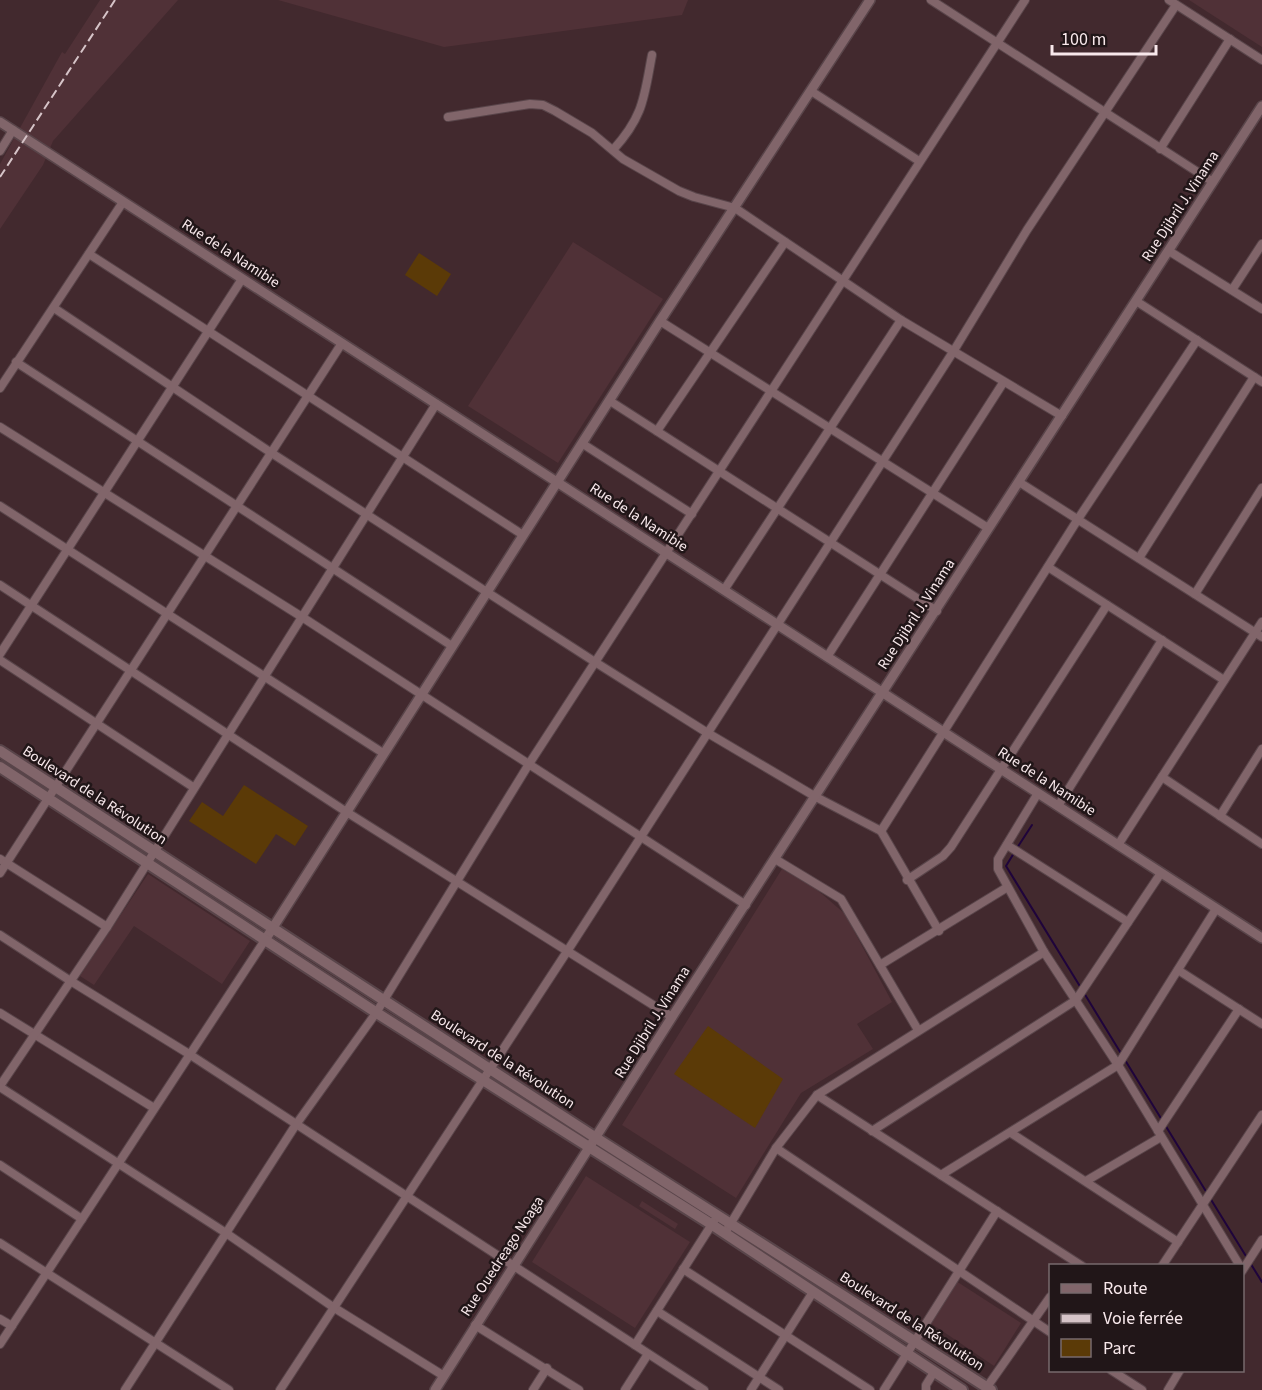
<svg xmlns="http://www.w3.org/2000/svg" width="1262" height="1390" font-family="'Source Sans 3',sans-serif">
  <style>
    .built { fill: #503137 }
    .green { fill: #5b3a07 }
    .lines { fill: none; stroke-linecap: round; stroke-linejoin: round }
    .stream { stroke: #1f043b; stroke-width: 2 }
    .minor-casing { stroke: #59454a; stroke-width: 10 }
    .tertiary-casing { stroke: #59454a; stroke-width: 12 }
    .secondary-casing { stroke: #59454a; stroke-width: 14 }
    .minor { stroke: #81656a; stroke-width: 8 }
    .tertiary { stroke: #81656a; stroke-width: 9 }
    .secondary { stroke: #81656a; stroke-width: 10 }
    .rail { stroke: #d6c4c8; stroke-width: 2; stroke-dasharray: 9 4.5; stroke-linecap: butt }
    .labels { text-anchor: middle; stroke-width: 5; stroke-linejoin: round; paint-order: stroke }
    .street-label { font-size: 15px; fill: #f8e8eb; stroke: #211618 }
  </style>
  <rect width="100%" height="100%" fill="#42292e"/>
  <g class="built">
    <polygon points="100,0 178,0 53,141 43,165 0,229 0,164 62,52 65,54"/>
    <polygon points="278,0 688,0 682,15 444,47"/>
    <polygon points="1189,0 1262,0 1262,47"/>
    <polygon points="573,242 663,299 558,463 468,406"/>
    <polygon points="782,869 814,887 845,914 892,1002 857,1024 873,1049 801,1093 736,1198 622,1125"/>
    <polygon points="148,874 250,941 222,984 134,926 94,985 80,976"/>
    <polygon points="586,1176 690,1242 635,1328 532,1262"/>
    <polygon points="642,1201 678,1224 675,1229 639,1206"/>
    <polygon points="956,1281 1021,1323 994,1366 929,1322"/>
  </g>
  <g class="green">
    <polygon points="419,253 451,274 437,296 405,275"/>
    <polygon points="244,785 308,826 295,846 276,834 256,864 189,821 202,802 223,816"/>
    <polygon points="708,1026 783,1079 755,1128 674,1074"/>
  </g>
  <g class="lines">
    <g class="stream">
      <polyline points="1017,848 1032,825"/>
      <polyline points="1014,853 1006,866 1081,988"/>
      <polyline points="1084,993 1122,1055"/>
      <polyline points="1125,1060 1207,1193"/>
      <polyline points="1210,1198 1262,1282"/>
    </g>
    <g class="minor-casing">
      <g id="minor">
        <polyline points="931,0 1213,182"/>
        <polyline points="1169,0 1262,60"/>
        <polyline points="811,91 919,161"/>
        <polyline points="448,117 530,104 543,105 555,111 592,133 623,159 679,191 694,197 735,208 901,320 1062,416"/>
        <polyline points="1160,149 1230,39"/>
        <path d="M 613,150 C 644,116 644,97 652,55"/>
        <polyline points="0,151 13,130"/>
        <polyline points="1169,251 1262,309"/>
        <polyline points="89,254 523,535"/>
        <polyline points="1232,290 1262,244"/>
        <polyline points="1136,301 1262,382"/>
        <polyline points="54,308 270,452 595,662 706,732 816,797 881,831 939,931"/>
        <polyline points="660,321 988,528"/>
        <polyline points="16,362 452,646"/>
        <polyline points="0,388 123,202"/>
        <polyline points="610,401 937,611"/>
        <polyline points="0,427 302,617 746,905"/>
        <polyline points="657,431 785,242"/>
        <polyline points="583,444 692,514"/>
        <polyline points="1019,482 1262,637"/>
        <polyline points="0,506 383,753"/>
        <polyline points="1139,558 1254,377"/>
        <polyline points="1048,567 1224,680"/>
        <polyline points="0,585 345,811 672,1017"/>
        <polyline points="724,590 901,320"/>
        <polyline points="1195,594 1262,488"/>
        <polyline points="0,654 242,279"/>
        <polyline points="827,657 1003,383"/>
        <polyline points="0,660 193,787"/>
        <polyline points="1162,777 1262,844"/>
        <polyline points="1038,793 998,859 998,869 1044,952 1118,1065 1240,1266"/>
        <polyline points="1058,806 1162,640"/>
        <polyline points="1220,816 1262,749"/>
        <polyline points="881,831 1078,519 1197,340"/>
        <polyline points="1007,845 1128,922"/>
        <polyline points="1118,845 1262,622"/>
        <polyline points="0,859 107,927"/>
        <polyline points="775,859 841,899 918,1030"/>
        <polyline points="0,873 342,343"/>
        <polyline points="907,880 943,856 951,847 1107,605"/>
        <polyline points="0,935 69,980 189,1054 704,1390"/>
        <polyline points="880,965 1006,888"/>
        <polyline points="1178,970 1262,1024"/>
        <polyline points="0,1013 154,1108"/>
        <polyline points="0,1086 107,927 436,404"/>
        <polyline points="0,1087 226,1233 333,1307 444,1376"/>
        <polyline points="817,1095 1082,1266"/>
        <polyline points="872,1131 1076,1000 1161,873"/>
        <polyline points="1158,1131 1239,1009"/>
        <polyline points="1011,1133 1178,1242"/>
        <polyline points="776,1148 1050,1332"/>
        <polyline points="0,1165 82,1219"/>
        <polyline points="941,1175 1118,1065 1216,909"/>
        <polyline points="1086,1181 1161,1137"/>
        <polyline points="725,1233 776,1148 817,1095 1044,952"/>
        <polyline points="0,1243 229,1390"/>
        <polyline points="1162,1266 1262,1115"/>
        <polyline points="683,1269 870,1390"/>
        <polyline points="1242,1271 1262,1240"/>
        <polyline points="657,1311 779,1390"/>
        <polyline points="0,1319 12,1326"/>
        <polyline points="475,1325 579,1390"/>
        <polyline points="0,1344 265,940"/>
        <polyline points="635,1345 714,1221"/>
        <polyline points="1111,1370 1142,1390"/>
        <polyline points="987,1387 1050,1297"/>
        <polyline points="125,1390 295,1126 376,1013 529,764 1025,0"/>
        <polyline points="280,1390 568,950 953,352 1027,230 1176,5"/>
        <polyline points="533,1390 547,1368"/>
        <polyline points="625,1390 648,1354"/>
        <polyline points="751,1390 813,1292"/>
        <polyline points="884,1390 997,1211"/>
        <polyline points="926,1390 926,1385 934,1372"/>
        <polyline points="1168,1390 1180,1370"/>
      </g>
    </g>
    <g class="tertiary-casing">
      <g id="tertiary">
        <polyline points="0,122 1262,938"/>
        <polyline points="265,940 660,321 870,0"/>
        <polyline points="435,1390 672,1017 1262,106"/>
      </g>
    </g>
    <g class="secondary-casing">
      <g id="secondary">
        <polyline points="0,751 596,1138 991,1390"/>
        <polyline points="0,767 380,1015 711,1224 962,1390"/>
      </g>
    </g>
    <use href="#minor" class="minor"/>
    <use href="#tertiary" class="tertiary"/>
    <use href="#secondary" class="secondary"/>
    <polyline class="rail" points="0,177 115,0"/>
  </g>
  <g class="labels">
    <g class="street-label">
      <text transform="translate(1180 206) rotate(-57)" y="5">Rue Djibril J. Vinama</text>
      <text transform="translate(231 253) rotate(33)" y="5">Rue de la Namibie</text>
      <text transform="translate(639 517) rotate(33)" y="5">Rue de la Namibie</text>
      <text transform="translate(916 614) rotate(-57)" y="5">Rue Djibril J. Vinama</text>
      <text transform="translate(1047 781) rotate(33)" y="5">Rue de la Namibie</text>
      <text transform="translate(95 795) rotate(33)" y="5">Boulevard de la Révolution</text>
      <text transform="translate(652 1022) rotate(-58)" y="5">Rue Djibril J. Vinama</text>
      <text transform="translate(503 1059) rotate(33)" y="5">Boulevard de la Révolution</text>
      <text transform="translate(502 1256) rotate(-57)" y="5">Rue Ouedreago Noaga</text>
      <text transform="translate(912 1321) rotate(33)" y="5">Boulevard de la Révolution</text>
    </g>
  </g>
  <rect x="1049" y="1264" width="195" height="108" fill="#211618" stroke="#776a6c" stroke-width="1.5"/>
  <rect x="1061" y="1284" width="30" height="9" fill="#81656a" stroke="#776a6c" stroke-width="1.5"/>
  <text x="1103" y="1294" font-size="18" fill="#f8e8eb">Route</text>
  <rect x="1061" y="1314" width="30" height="9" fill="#d6c4c8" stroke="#776a6c" stroke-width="1.5"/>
  <text x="1103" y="1324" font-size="18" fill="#f8e8eb">Voie ferrée</text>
  <rect x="1061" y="1339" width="30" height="18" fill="#5b3a07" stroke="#776a6c" stroke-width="1.5"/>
  <text x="1103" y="1354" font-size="18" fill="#f8e8eb">Parc</text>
  <path d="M1052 45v9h104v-9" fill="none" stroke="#f8e8eb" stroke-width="3"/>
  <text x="1061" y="45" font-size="18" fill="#f8e8eb" stroke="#211618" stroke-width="4.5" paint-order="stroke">100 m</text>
</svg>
